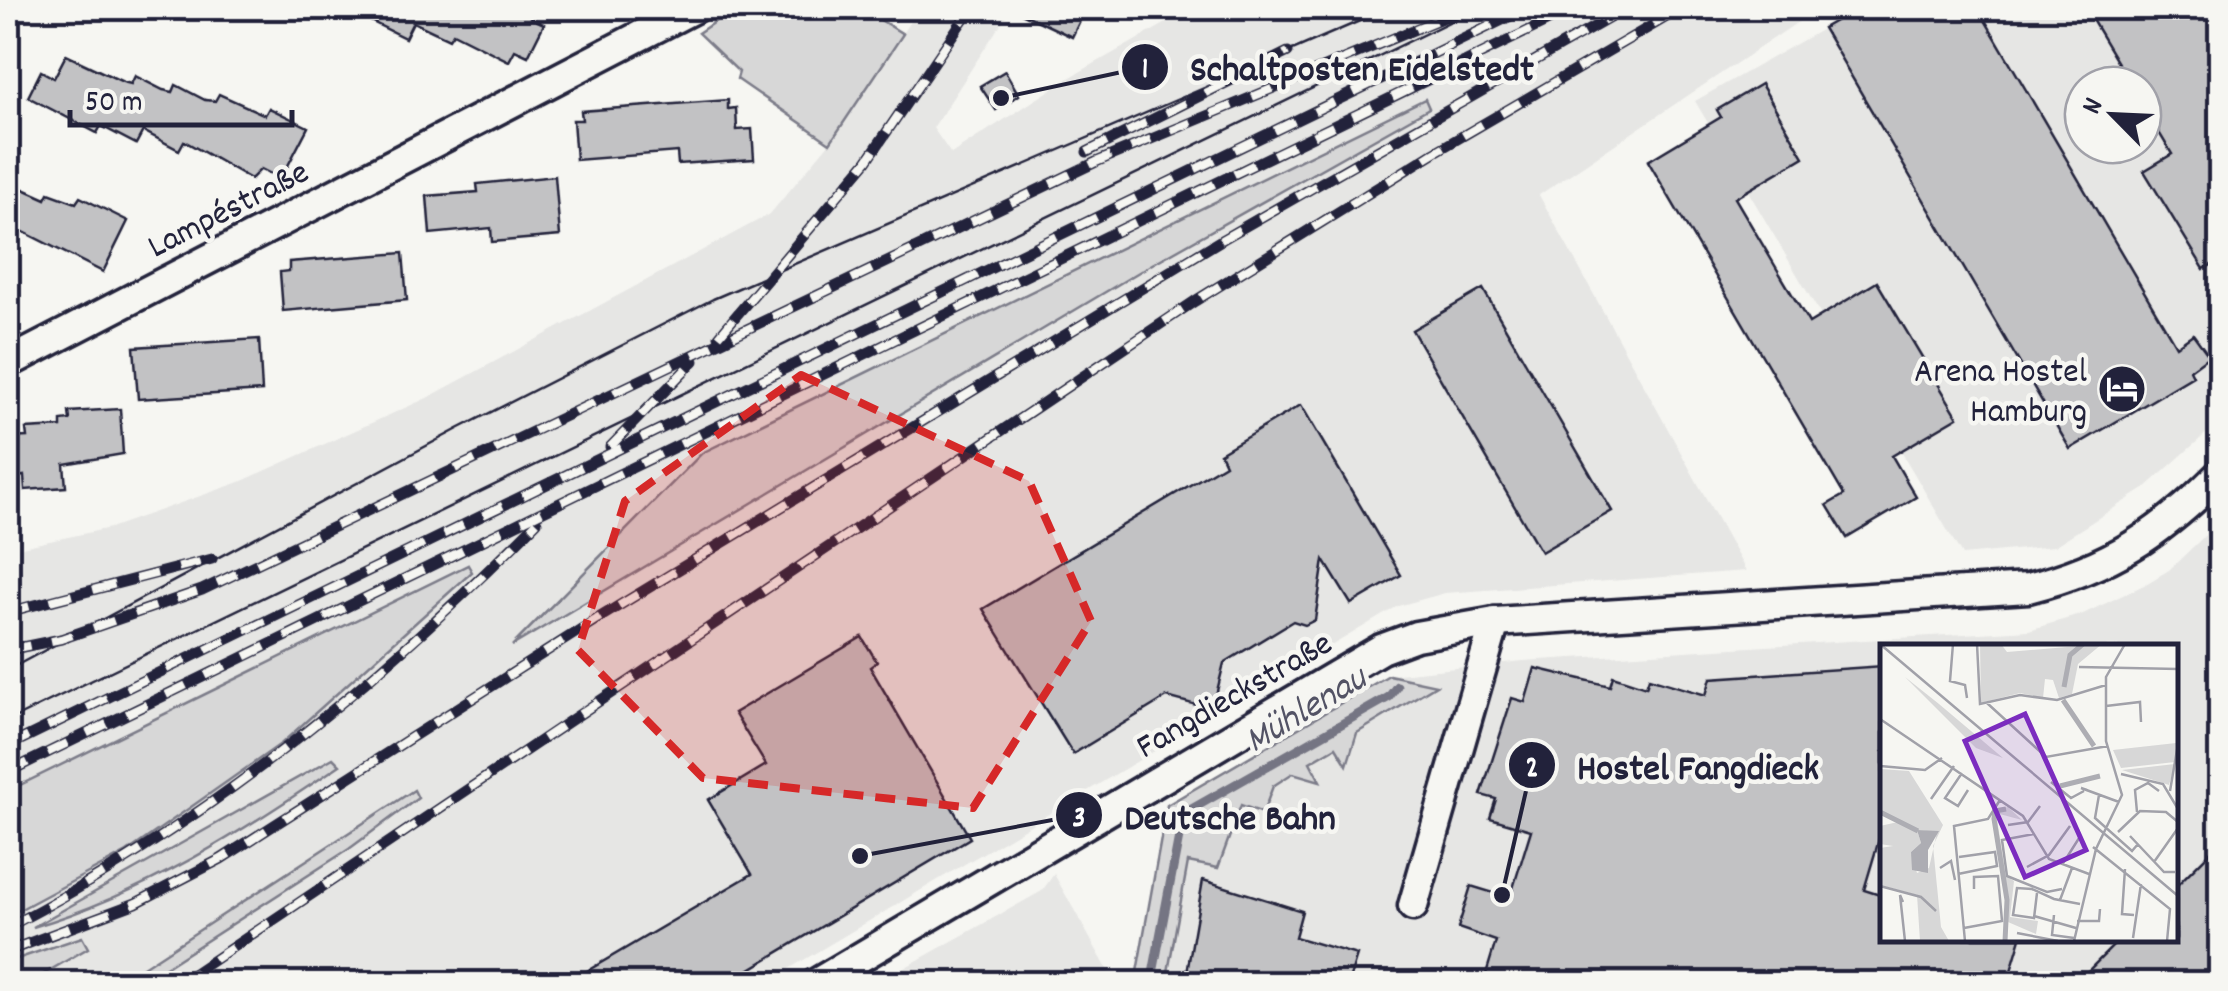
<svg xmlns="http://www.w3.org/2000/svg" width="2228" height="991" font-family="Dekko,sans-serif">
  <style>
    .built { fill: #e6e6e4; fill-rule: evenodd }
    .green { fill: #d7d7d7; stroke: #7c7c89; stroke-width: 2.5 }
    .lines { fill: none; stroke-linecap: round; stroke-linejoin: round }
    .stream { stroke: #757583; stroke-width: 9 }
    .building { fill: #c2c2c4; stroke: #22223b; stroke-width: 2.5 }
    .street-casing { stroke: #22223b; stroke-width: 35 }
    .street { stroke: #f6f6f2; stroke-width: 28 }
    .tram { stroke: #22223b; stroke-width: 2.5 }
    .rail-casing { stroke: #22223b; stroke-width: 11 }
    .rail { stroke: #f6f6f2; stroke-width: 8; stroke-dasharray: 22; stroke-linecap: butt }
    .marked { fill: #d62828; fill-opacity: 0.2; stroke: #d62828; stroke-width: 8; stroke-dasharray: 20 12; stroke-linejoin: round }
    .labels { text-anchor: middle; stroke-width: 9; stroke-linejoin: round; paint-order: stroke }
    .street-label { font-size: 35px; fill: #22223b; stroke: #f6f6f2 }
    .poi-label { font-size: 35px; fill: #22223b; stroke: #f6f6f2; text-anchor: end }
    .water-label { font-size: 38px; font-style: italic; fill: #535365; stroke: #f6f6f2 }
    .inset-river { fill: none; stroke: #adadb3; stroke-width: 5 }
    .inset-road { fill: none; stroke: #a1a1a9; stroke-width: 2.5 }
    .view { fill: #7b2cbf; fill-opacity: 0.15; stroke: #7b2cbf; stroke-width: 5 }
    .inset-edge { fill: none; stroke: #22223b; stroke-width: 5 }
    .leader { fill: none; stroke: #22223b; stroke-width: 4 }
    .callout-dot { fill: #22223b; stroke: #f6f6f2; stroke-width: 4 }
    .mark-label { font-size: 30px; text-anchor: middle; font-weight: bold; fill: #fff }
    .callout-label { font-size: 38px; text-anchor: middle; font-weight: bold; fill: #22223b; stroke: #f6f6f2; stroke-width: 9; stroke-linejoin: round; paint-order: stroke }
  </style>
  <rect width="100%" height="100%" fill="#f6f6f2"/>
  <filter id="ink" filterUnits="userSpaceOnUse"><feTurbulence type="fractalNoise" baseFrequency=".01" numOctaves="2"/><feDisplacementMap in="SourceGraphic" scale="20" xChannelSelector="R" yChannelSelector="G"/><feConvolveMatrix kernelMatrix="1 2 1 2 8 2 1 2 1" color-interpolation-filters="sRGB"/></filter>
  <g filter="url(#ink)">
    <g class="built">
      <polygon points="919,8 1011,8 933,128 951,154 1069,78 1193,8 1819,8 1539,195 1746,571 1445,593 1398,606 765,983 8,983 8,550 110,528 240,482 427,398 770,214 830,142"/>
      <path d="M 1860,8 L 2220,8 L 2220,421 L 2144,489 L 2054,546 L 1962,555 L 1695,101 ZM 2083,85 L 2143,85 L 2143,145 L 2083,145 Z"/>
      <path d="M 2220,521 L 2220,983 L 1166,984 L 1201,785 L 1389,675 L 1523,661 L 2029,630 L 2083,614 L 2144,585 L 2169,570 ZM 1883,646 L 2176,646 L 2176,938 L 1883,938 Z"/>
      <polygon points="1054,874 1115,983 877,983 1042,891"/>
    </g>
    <g class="green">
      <polygon points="735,8 861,8 903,34 830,143 737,79 739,72 698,33"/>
      <polygon points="1425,99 1429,108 1154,263 512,646 702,453"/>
      <polygon points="468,565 472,572 282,743 127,852 8,916 8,791"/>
      <polygon points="1389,675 1436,685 1357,733 1347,765 1336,747 1310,762 1320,781 1293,773 1273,786 1263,813 1241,805 1218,868 1188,862 1166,983 1135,983 1167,805"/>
      <path d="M 333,758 L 340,765 C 244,831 145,894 33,927 Z"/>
      <polygon points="414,790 418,798 349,849 141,983 105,983 137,971"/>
      <polygon points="82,937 88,948 28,983 8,983 8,962"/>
    </g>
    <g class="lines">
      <polyline class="stream" points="1151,984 1182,821 1190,810 1389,697 1397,686"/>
    </g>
    <g class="building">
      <polygon points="344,8 536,8 531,18 544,24 528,56 515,50 509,61 453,33 449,39 413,22 405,38"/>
      <polygon points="1011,8 1086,8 1072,37"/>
      <polygon points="1858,8 1978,8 2176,346 2193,334 2209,356 2190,370 2193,376 2070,449 1823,28"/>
      <polygon points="2085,8 2220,8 2220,260 2204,269 2144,171 2172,154 2143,106 2143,85 2131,85"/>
      <polygon points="66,55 123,82 131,84 135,76 163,90 173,92 176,85 205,100 215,101 219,94 265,115 269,108 308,127 281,179 261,169 251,179 184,141 179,150 143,131 136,144 101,126 97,133 28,97 41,71 54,78"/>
      <polygon points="1005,71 1019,95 996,110 980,86"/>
      <polygon points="1761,84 1804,157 1735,198 1809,323 1877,282 1958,417 1892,456 1916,497 1847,538 1827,505 1844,495 1648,161 1721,117 1717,110"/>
      <polygon points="728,100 728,109 736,108 737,130 752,129 754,159 678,164 677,152 576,160 573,120 582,120 581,111"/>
      <polygon points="555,176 560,236 492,242 491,228 430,234 427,196 478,192 477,184"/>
      <polygon points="8,182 46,199 49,193 76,203 80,197 128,221 103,272 8,224"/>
      <polygon points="403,253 407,300 283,311 280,272 289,271 289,262"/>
      <polygon points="1483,289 1612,511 1541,552 1412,330"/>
      <polygon points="259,339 262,391 138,399 134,347"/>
      <polygon points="1301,405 1401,575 1351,604 1324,560 1315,620 1305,625 1293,621 1224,663 1216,695 1200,706 1167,697 1073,754 983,609 1225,464 1220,453"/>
      <polygon points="120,409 123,454 64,464 66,487 25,490 24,476 8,478 8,438 27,437 26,429 61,427 61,421 70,420 69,412"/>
      <polygon points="862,637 877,662 870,667 970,838 725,984 565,984 752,874 708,800 766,765 734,713"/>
      <polygon points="1883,666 1883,826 1864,890 1883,896 1883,938 2021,938 2007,984 1483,984 1496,941 1458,928 1471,886 1510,898 1531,830 1490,818 1496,799 1481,795 1512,698 1525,702 1535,668 1610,686 1613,676 1646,687 1649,678 1706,695 1711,678"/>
      <polygon points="2220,842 2220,984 2075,984 2121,938 2176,938 2176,886"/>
      <polygon points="1203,880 1302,911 1295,937 1357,955 1348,984 1185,984"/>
    </g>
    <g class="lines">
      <g class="street-casing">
        <g id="street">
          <polyline points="8,363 694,8"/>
          <polyline points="1413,906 1495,622"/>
          <path d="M 815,984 L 1381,649 L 1416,636 L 1495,622 L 2028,588 C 2111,567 2160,534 2220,474"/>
        </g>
      </g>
      <use href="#street" class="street"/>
      <g class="tram">
        <polyline points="8,670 458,429 713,299 1390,8"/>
        <polyline points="8,721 1478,8"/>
      </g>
      <g class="rail-casing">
        <g id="rail">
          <polyline points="1087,152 1288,52"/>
          <polyline points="719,336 867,161 971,8"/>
          <polyline points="610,447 694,361"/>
          <polyline points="8,612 212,559"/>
          <polyline points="8,650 61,639 202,590 1096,162 1466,8"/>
          <polyline points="8,746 1527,8"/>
          <polyline points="8,772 1575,8"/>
          <path d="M 8,927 C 211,820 376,685 537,522"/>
          <polyline points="8,951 136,903 221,859 597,619 1223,239 1627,8"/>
          <polyline points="178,984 1195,301 1435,152 1682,8"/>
        </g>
      </g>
      <use href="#rail" class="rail"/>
    </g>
  </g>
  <path class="marked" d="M 801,375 L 1029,481 L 1091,621 L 973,808 L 703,778 L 578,650 L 625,501 Z"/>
  <defs>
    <g id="hotel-disc" transform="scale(2.5)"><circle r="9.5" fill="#22223b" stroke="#f6f6f2"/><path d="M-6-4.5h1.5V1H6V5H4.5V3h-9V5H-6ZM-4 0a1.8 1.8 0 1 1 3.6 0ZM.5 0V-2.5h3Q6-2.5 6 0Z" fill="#fff"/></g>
  </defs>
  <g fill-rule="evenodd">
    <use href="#hotel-disc" x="2122" y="389"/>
  </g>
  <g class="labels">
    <g class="street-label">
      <text transform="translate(227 207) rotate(-27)" y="12">Lampéstraße</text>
      <text transform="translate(1233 693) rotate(-30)" y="12">Fangdieckstraße</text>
    </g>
    <g class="poi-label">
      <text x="2087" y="381">Arena Hostel<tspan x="2087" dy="40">Hamburg</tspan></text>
    </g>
    <g class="water-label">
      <text transform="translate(1304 707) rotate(-31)" y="13">Mühlenau</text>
    </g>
  </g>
  <g transform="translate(1880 644)">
    <rect width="298" height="298" fill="#f6f6f2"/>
    <path d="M 100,0 L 121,0 L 127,8 L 222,0 L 198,20 L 192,50 L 179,54 L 173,36 L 165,35 L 163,54 L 140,49 L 101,59 ZM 25,33 L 59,60 L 123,114 L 96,104 ZM 296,99 L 295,118 L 241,124 L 233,106 ZM 295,120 L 289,141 L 242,126 ZM 0,125 L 29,127 L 63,181 L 53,202 L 61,283 L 69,297 L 40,297 L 37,251 L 0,241 L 0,204 L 13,202 L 0,200 L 0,182 L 18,178 L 0,169 ZM 37,186 L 57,188 L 49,224 L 37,229 L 31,208 L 41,199 ZM 128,163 L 142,176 L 116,169 L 126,232 L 134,237 L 130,273 L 158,277 L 156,290 L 128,278 L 123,297 L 127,257 L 112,173 L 114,166 Z" fill="#d7d7d7" fill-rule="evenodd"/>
    <path d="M 37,186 L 59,187 L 48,206 L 48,229 L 32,226 L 31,208 L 41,199 Z" fill="#adadb3"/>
    <path class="inset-river" d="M 184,43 L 190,11 L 203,0M 183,56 L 214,102M 180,142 L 220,132M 0,168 L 38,187M 125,297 L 127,256 L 114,175 L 115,167 L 126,165"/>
    <path class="inset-road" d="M 0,0 L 298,252M 73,0 L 70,37 L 85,41 L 87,54M 97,0 L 100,60 L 140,51 L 177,56 L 226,41M 199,23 L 298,25M 107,59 L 166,113 L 228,102M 226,62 L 260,58 L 261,78M 0,75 L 143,172 L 169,215 L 209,230M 0,122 L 45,126 L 62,114M 82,129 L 65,154 L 78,162 L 88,146M 241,130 L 283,140 L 298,165M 171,138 L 191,154 L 204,147M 207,146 L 201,144 L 239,158M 290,147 L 298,100M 219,151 L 215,174 L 252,207 L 258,200M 51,155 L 74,122M 257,168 L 255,146 L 268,139 L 279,147M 128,181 L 148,178 L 160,162M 238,188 L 260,167 L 286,168 L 298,178M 154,190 L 122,196 L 127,232 L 167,248 L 182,245M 250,192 L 284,228 L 295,228M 213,203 L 290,265 L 287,297M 274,218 L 298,184M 182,221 L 201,191M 147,223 L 169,211 L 190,182M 60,224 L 71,217 L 75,236M 245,225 L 242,270 L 254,271M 78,230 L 117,222 L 115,208 L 79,213M 0,242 L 41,253 L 56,267M 157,249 L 154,274 L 133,271 L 137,244 L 152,245 L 174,255 L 200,260M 180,256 L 192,224M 23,258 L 20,251 L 25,297M 174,271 L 172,291 L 194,294M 154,272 L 196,284M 197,277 L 219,277 L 220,265M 84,284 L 122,277 L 118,232 L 94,233 L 94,245M 137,289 L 178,297M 253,294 L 261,240M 85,297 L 74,182 L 108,175 L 120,156M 194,297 L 216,205 L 242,151 L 226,97 L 226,33 L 245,0"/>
    <path class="view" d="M 145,70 L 206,206 L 145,233 L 85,97 Z"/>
    <rect width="298" height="298" class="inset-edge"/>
  </g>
  <path class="leader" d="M1001 98L1145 67M1502 895L1532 765M860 856L1079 815"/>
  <g class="callout-dot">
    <circle cx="1001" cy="98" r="10"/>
    <circle cx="1502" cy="895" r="10"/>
    <circle cx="860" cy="856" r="10"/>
    <circle cx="1145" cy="67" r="25"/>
    <circle cx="1532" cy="765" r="25"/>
    <circle cx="1079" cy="815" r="25"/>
  </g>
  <g class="mark-label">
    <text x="1145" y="77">1</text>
    <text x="1532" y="776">2</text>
    <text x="1079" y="826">3</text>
  </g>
  <g class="callout-label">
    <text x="1362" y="80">Schaltposten Eidelstedt</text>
    <text x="1698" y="779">Hostel Fangdieck</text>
    <text x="1230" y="829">Deutsche Bahn</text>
  </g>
  <rect width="2228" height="991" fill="none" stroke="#f6f6f2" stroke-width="40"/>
  <rect x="20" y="20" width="2188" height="951" fill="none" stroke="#22223b" stroke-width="4" filter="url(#ink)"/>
  <g transform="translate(2113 115) rotate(294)"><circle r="48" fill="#f6f6f2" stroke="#a1a1a9" stroke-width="2.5"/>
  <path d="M0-8L18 38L0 25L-18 38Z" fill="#22223b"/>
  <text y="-15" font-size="28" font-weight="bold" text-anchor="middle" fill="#22223b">N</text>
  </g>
  <path d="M70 110v15h222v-15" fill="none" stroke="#22223b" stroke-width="5"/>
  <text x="85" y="110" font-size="30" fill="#22223b" stroke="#f6f6f2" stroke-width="8" paint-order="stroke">50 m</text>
</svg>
